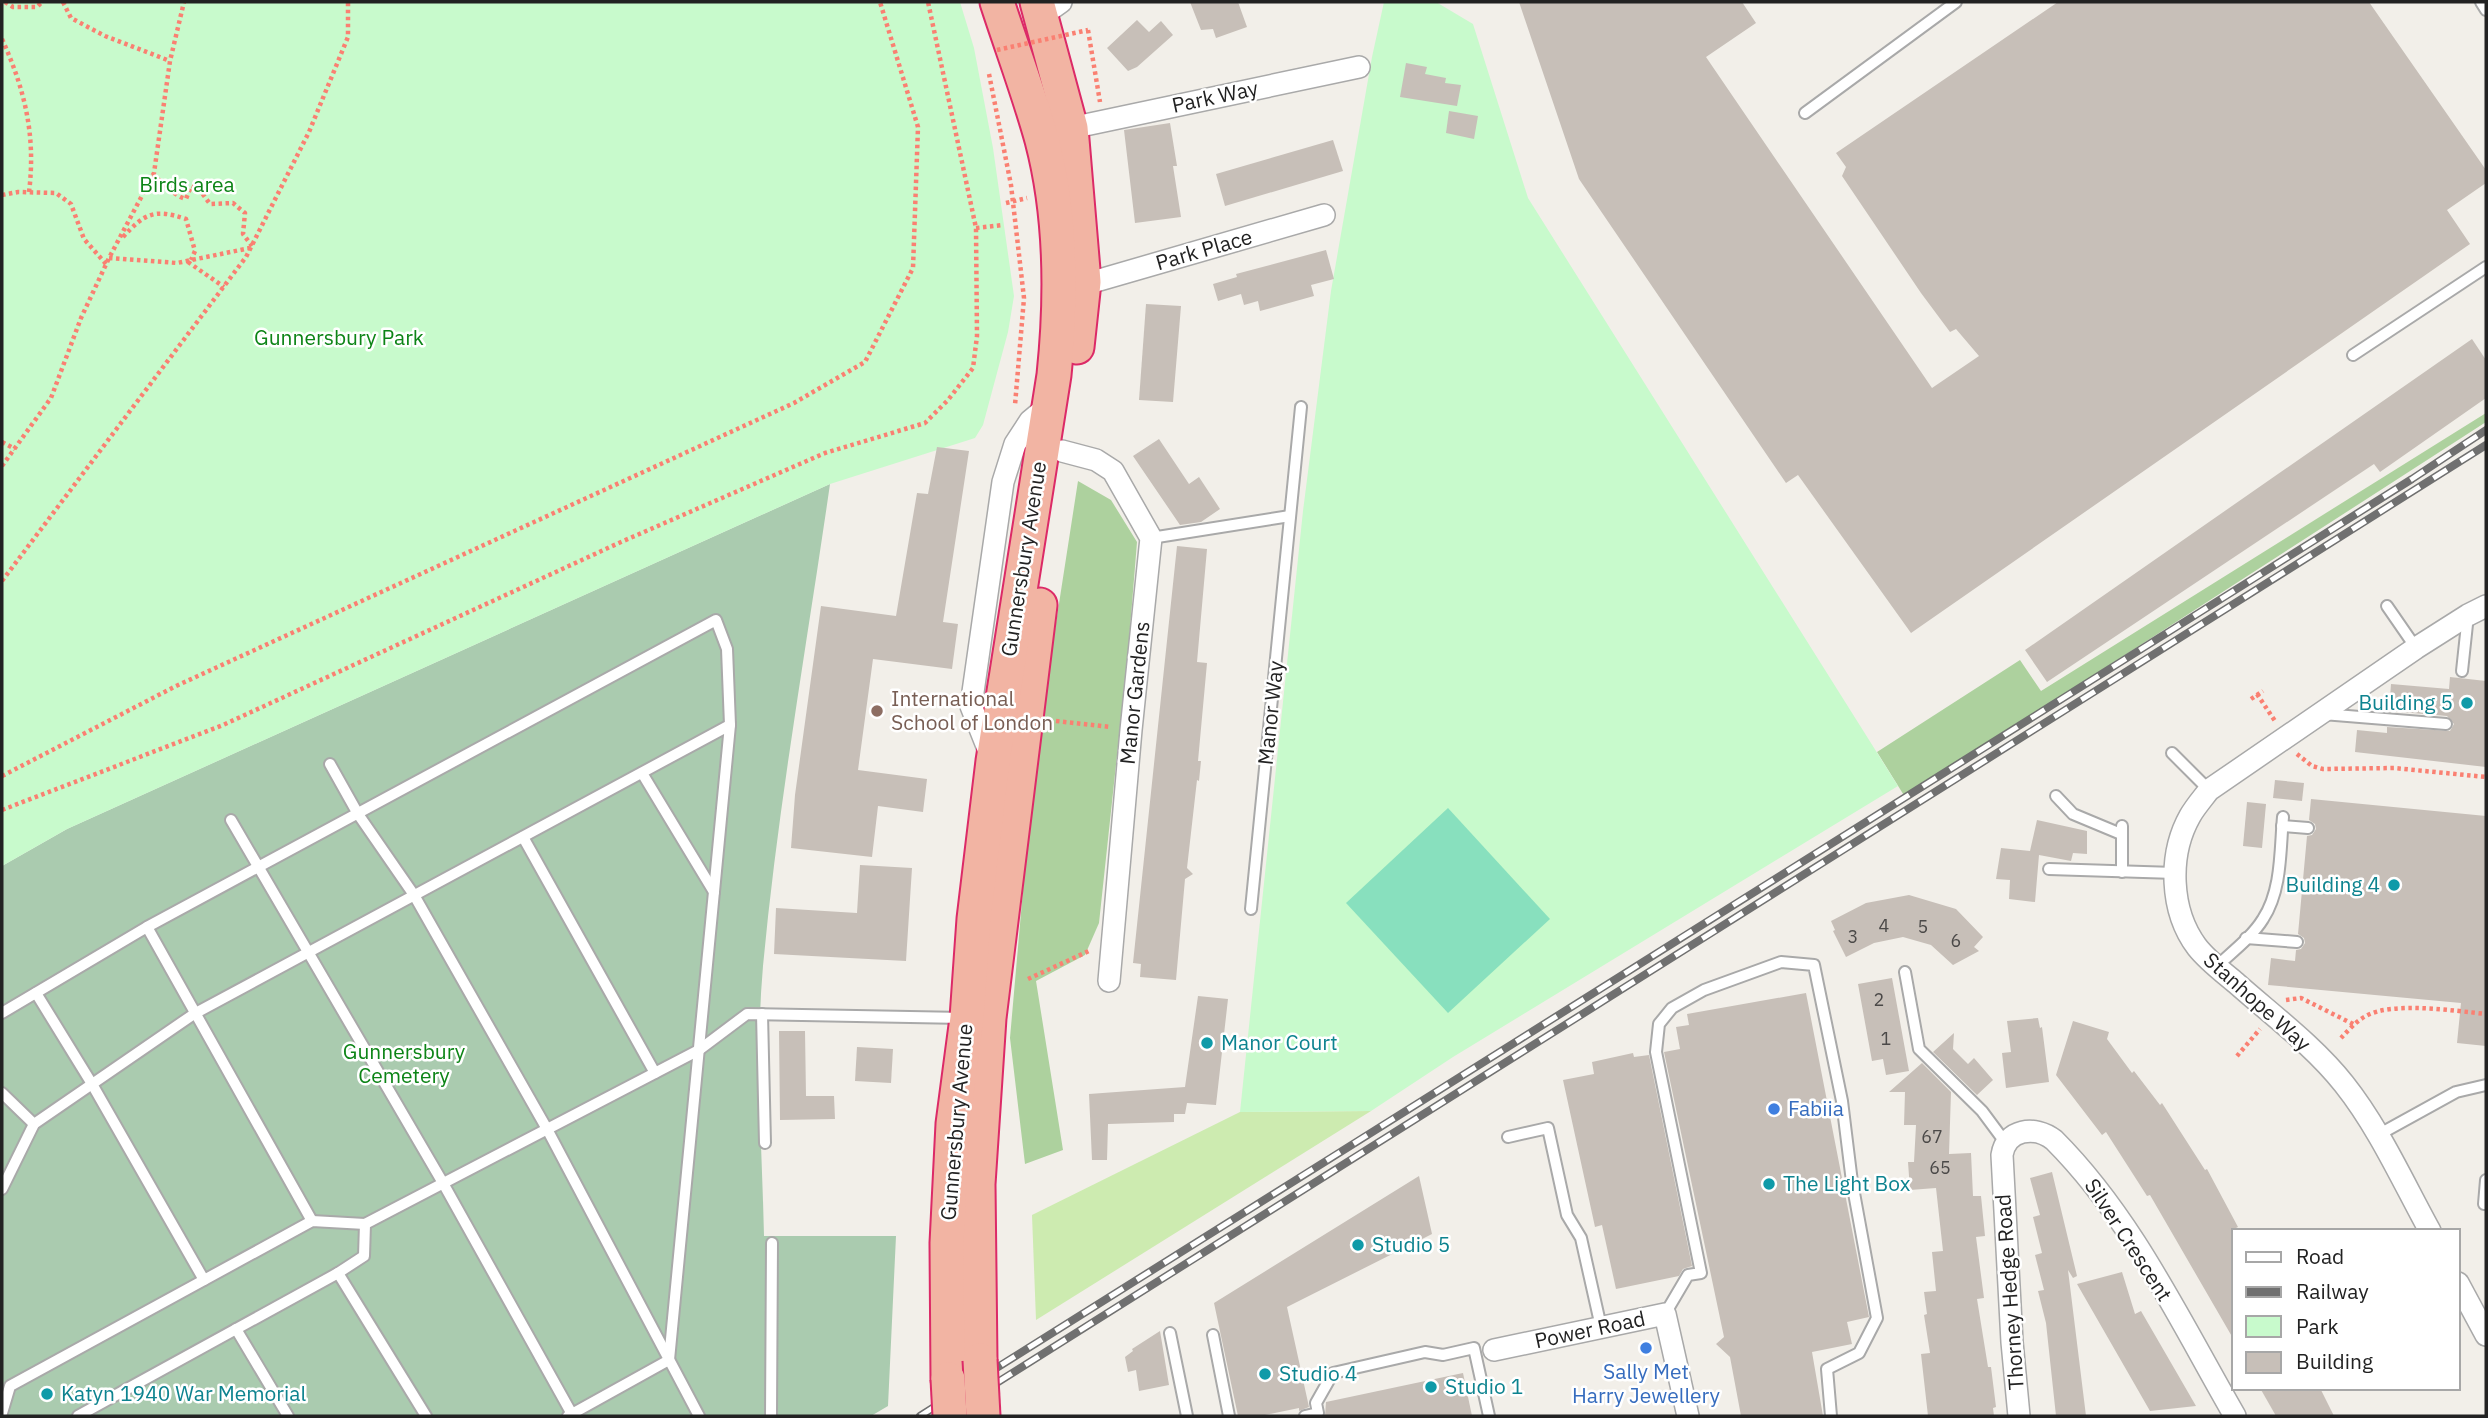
<svg xmlns="http://www.w3.org/2000/svg" width="2488" height="1418" font-family="'IBM Plex Sans',sans-serif">
  <style>
    .grass { fill: #cdebb0 }
    .forest { fill: #add19e }
    .cemetery { fill: #aacbaf }
    .park { fill: #c8facc }
    .pitch { fill: #88e0be }
    .building { fill: #c7bfb8 }
    .lines { fill: none; stroke-linecap: round; stroke-linejoin: round }
    .service-casing { stroke: #a9a9a9; stroke-width: 14 }
    .minor-casing { stroke: #a9a9a9; stroke-width: 24 }
    .trunk-casing { stroke: #dc2a67; stroke-width: 37 }
    .path { stroke: #fa8072; stroke-width: 4.5; stroke-dasharray: 3.5 3.5; stroke-linecap: butt }
    .service { stroke: #fff; stroke-width: 10 }
    .minor { stroke: #fff; stroke-width: 21 }
    .trunk { stroke: #f2b4a3; stroke-width: 33 }
    .rail-casing { stroke: #707070; stroke-width: 8 }
    .rail { stroke: #fff; stroke-width: 5; stroke-dasharray: 16; stroke-linecap: butt }
    .trunk-bridge-casing { stroke: #dc2a67; stroke-width: 37; stroke-linecap: butt }
    .path-bridge { stroke: #fa8072; stroke-width: 4.5; stroke-dasharray: 3.5 3.5; stroke-linecap: butt }
    .trunk-bridge { stroke: #f2b4a3; stroke-width: 33 }
    .culture-dot { fill: #0f9aa8; stroke: #fff; stroke-width: 2.5 }
    .education-dot { fill: #8d6e63; stroke: #fff; stroke-width: 2.5 }
    .shop-dot { fill: #3f7fe0; stroke: #fff; stroke-width: 2.5 }
    .labels { text-anchor: middle; stroke-width: 5; stroke-linejoin: round; paint-order: stroke }
    .number-label { font-size: 18px; fill: #4b4948 }
    .street-label { font-size: 21px; fill: #222; stroke: #fff }
    .park-label { font-size: 21px; fill: #0c8416; stroke: #fff }
    .education-label { font-size: 21px; fill: #785e54; stroke: #fff; text-anchor: start }
    .culture-label { font-size: 21px; fill: #0d838f; stroke: #fff; text-anchor: start }
    .shop-label { font-size: 21px; fill: #366cbe; stroke: #fff; text-anchor: start }
  </style>
  <rect width="100%" height="100%" fill="#f2efe9"/>
  <polygon class="grass" points="1371,1111 1036,1320 1032,1215 1240,1112"/>
  <g class="forest">
    <polygon points="2486,413 2486,422 1905,797 1877,752 2020,660 2041,691"/>
    <polygon points="1078,481 1111,500 1137,542 1128,653 1099,923 1085,955 1036,981 1063,1150 1025,1164 1010,1038 1034,765"/>
  </g>
  <path class="cemetery" d="M 830,484 C 807,644 778,805 763,966 C 755,1056 762,1146 764,1236 L 896,1236 L 888,1406 L 871,1416 L 2,1416 L 2,866 L 67,829 Z"/>
  <g class="park">
    <polygon points="2,2 960,2 974,48 993,148 1014,296 1008,332 983,425 975,438 830,484 67,829 2,866"/>
    <polygon points="1384,2 1436,2 1473,24 1528,198 1898,786 1453,1057 1371,1111 1240,1112 1303,511 1331,291 1372,57"/>
  </g>
  <polygon class="pitch" points="1448,808 1550,919 1448,1013 1346,903"/>
  <g class="building">
    <polygon points="1190,2 1238,2 1247,27 1216,38 1213,29 1201,30"/>
    <polygon points="1519,2 1742,2 1756,23 1706,57 1932,388 1979,356 1956,329 1950,332 1921,293 1842,176 1846,167 1836,153 2058,2 2369,2 2486,170 2486,183 2447,210 2470,244 1911,633 1798,475 1786,483 1579,179"/>
    <polygon points="1137,20 1149,32 1161,21 1173,35 1137,67 1128,71 1107,48"/>
    <polygon points="1406,63 1427,67 1425,74 1446,78 1445,83 1461,85 1457,106 1400,97"/>
    <polygon points="1449,111 1478,116 1474,139 1446,133"/>
    <polygon points="1170,123 1177,166 1173,166 1181,217 1135,223 1124,130"/>
    <polygon points="1333,140 1343,171 1225,206 1216,174"/>
    <polygon points="1326,250 1334,279 1311,285 1314,296 1260,311 1258,301 1244,305 1241,294 1218,301 1213,284 1237,277 1236,274"/>
    <polygon points="1146,304 1181,306 1173,402 1139,400"/>
    <polygon points="2472,339 2486,360 2486,398 2380,472 2374,464 2047,682 2025,650"/>
    <polygon points="1159,439 1189,484 1199,477 1220,509 1201,522 1180,525 1133,456"/>
    <polygon points="937,447 969,451 943,622 958,624 952,669 873,659 858,770 927,779 923,812 878,806 872,857 791,848 795,795 821,606 896,616 917,493 928,494"/>
    <polygon points="1177,546 1207,549 1197,662 1207,663 1198,761 1201,761 1199,781 1197,780 1187,868 1193,874 1185,879 1176,980 1140,977 1141,964 1133,963"/>
    <polygon points="2450,677 2486,681 2486,767 2355,752 2357,730 2387,733 2387,727 2450,731 2454,724 2447,716 2389,711 2391,684 2449,689"/>
    <polygon points="2275,780 2304,783 2302,801 2273,798"/>
    <polygon points="2311,799 2486,816 2486,1046 2457,1043 2461,1003 2268,985 2271,958 2295,961 2296,950 2301,949 2305,943 2304,938 2298,934 2307,836 2312,835 2316,829 2315,824 2309,820"/>
    <polygon points="2247,802 2266,804 2262,848 2243,846"/>
    <polygon points="2037,820 2087,831 2087,854 2073,853 2071,861 2039,855 2035,902 2009,899 2010,880 1996,879 2001,848 2030,851"/>
    <polygon points="860,865 912,868 906,961 774,954 776,908 857,913"/>
    <polygon points="1909,895 1956,909 1983,937 1974,947 1979,951 1953,965 1931,945 1903,937 1874,943 1846,957 1833,931 1835,930 1831,921 1866,903"/>
    <polygon points="1892,978 1909,1071 1886,1075 1883,1059 1872,1061 1858,984"/>
    <polygon points="1806,993 1869,1317 1847,1322 1852,1344 1812,1352 1823,1416 1741,1416 1730,1357 1716,1344 1724,1337 1664,1052 1680,1049 1676,1027 1689,1025 1687,1014"/>
    <polygon points="1198,996 1228,999 1216,1105 1187,1103 1185,1114 1174,1114 1174,1122 1108,1124 1107,1160 1092,1160 1089,1094 1185,1087"/>
    <polygon points="2038,1018 2040,1028 2042,1027 2049,1082 2006,1088 2002,1053 2011,1052 2007,1021"/>
    <polygon points="2073,1021 2109,1032 2107,1039 2132,1073 2134,1071 2160,1105 2162,1103 2205,1170 2207,1169 2238,1227 2234,1229 2234,1340 2150,1195 2147,1196 2106,1132 2102,1135 2056,1075"/>
    <polygon points="779,1031 805,1031 806,1096 834,1096 835,1119 780,1120"/>
    <polygon points="1954,1033 1953,1049 1968,1064 1974,1058 1993,1080 1977,1095 1933,1052"/>
    <polygon points="857,1047 893,1049 891,1083 855,1081"/>
    <polygon points="1633,1053 1634,1057 1649,1055 1692,1266 1683,1269 1679,1276 1616,1289 1602,1225 1595,1227 1563,1080 1594,1074 1592,1062"/>
    <polygon points="1922,1063 1951,1092 1949,1154 1971,1153 1973,1196 1981,1196 1985,1236 1976,1237 1984,1298 1977,1299 1988,1367 1991,1367 1996,1407 1993,1408 1994,1416 1928,1416 1921,1354 1930,1353 1924,1315 1927,1314 1924,1292 1936,1291 1932,1252 1943,1251 1936,1188 1910,1190 1908,1162 1914,1162 1916,1125 1904,1125 1905,1092 1889,1092"/>
    <polygon points="2052,1172 2077,1276 2073,1278 2068,1270 2086,1416 2056,1416 2046,1323 2038,1291 2044,1290 2035,1255 2042,1253 2033,1217 2040,1215 2030,1178"/>
    <polygon points="1419,1176 1432,1234 1287,1307 1309,1407 1299,1411 1299,1408 1260,1416 1238,1416 1214,1303"/>
    <polygon points="2122,1272 2135,1314 2141,1311 2196,1406 2150,1411 2077,1284"/>
    <polygon points="1160,1331 1169,1385 1139,1391 1136,1370 1128,1372 1125,1357 1133,1351 1132,1349"/>
    <polygon points="1463,1373 1472,1416 1325,1416 1326,1402"/>
    <polygon points="2260,1388 2320,1388 2334,1416 2276,1416"/>
  </g>
  <g class="lines">
    <g class="service-casing">
      <g id="service">
        <polyline points="2481,2 2486,10"/>
        <polyline points="1805,113 1956,2"/>
        <polyline points="2353,355 2486,267"/>
        <polyline points="1151,538 1290,516"/>
        <polyline points="2387,606 2416,648"/>
        <polyline points="2462,671 2468,615"/>
        <polyline points="2323,714 2446,724"/>
        <polyline points="2172,753 2209,790"/>
        <polyline points="330,764 358,814 414,895 547,1129 699,1416"/>
        <polyline points="642,773 714,892"/>
        <polyline points="2056,796 2073,814 2121,834"/>
        <polyline points="231,820 443,1183 573,1416"/>
        <polyline points="2282,826 2308,828"/>
        <polyline points="523,837 655,1073"/>
        <polyline points="2049,869 2175,873"/>
        <polyline points="2122,872 2122,826"/>
        <polyline points="1251,909 1301,407"/>
        <polyline points="147,927 312,1221"/>
        <polyline points="2246,938 2297,942"/>
        <path d="M 2216,967 C 2232,952 2252,937 2263,919 C 2282,890 2280,850 2283,817"/>
        <polyline points="1905,972 1919,1049 1982,1111 2005,1142"/>
        <polyline points="36,993 92,1084 204,1280"/>
        <polyline points="2,1013 147,927 716,620 727,649 730,725"/>
        <polyline points="762,1014 765,1143"/>
        <polyline points="2,1093 34,1124"/>
        <polyline points="2378,1135 2456,1092 2486,1085"/>
        <polyline points="1508,1137 1548,1128 1567,1215 1581,1238 1601,1327"/>
        <polyline points="2486,1180 2484,1204 2486,1204"/>
        <polyline points="2,1189 34,1124 194,1014 730,725 669,1360 568,1416"/>
        <polyline points="338,1273 426,1416"/>
        <polyline points="1665,1314 1688,1275 1701,1273 1656,1052 1659,1024 1672,1008 1704,990 1781,962 1814,965 1842,1101 1852,1182 1877,1318 1859,1353 1827,1369 1831,1416"/>
        <polyline points="236,1329 288,1416"/>
        <polyline points="1170,1333 1187,1416"/>
        <polyline points="1213,1335 1229,1416"/>
        <polyline points="2,1413 10,1386 312,1221 365,1224 699,1050 747,1014 964,1018"/>
        <polyline points="78,1416 338,1273 364,1256 365,1224"/>
        <polyline points="771,1416 772,1243"/>
        <polyline points="1305,1416 1318,1413 1316,1403 1333,1373 1425,1352 1443,1355 1474,1348 1489,1416"/>
      </g>
    </g>
    <g class="minor-casing">
      <g id="minor">
        <polyline points="1039,11 1054,7 1061,2"/>
        <polyline points="1071,128 1359,67"/>
        <polyline points="1084,282 1096,281 1324,215"/>
        <polyline points="1062,451 1096,460 1113,471 1151,538 1131,730 1109,981"/>
        <polyline points="991,756 971,706 1003,482 1015,444 1030,421 1048,406"/>
        <path d="M 2430,1231 C 2403,1182 2379,1128 2344,1084 C 2314,1046 2272,1015 2236,983 C 2223,972 2208,961 2197,947 C 2170,911 2168,855 2190,816 C 2195,807 2203,798 2209,790 L 2416,648 L 2468,615 L 2486,606"/>
        <polyline points="2458,1283 2486,1335"/>
        <polyline points="1494,1350 1665,1314 1688,1416"/>
        <path d="M 2019,1416 L 2012,1342 L 2002,1155 C 2006,1129 2035,1125 2054,1140 C 2132,1218 2180,1321 2235,1416"/>
      </g>
    </g>
    <g class="trunk-casing">
      <g id="trunk">
        <polyline points="1037,2 1071,128 1084,282 1077,347"/>
        <polyline points="980,1360 978,1184 989,1018 1040,605"/>
        <path d="M 948,1379 L 947,1243 L 953,1124 L 967,1018 L 974,919 L 993,761 L 1054,375 C 1062,298 1062,216 1042,140 C 1029,93 1012,48 997,2"/>
      </g>
    </g>
    <g class="path">
      <polyline points="5,2 13,7 37,7 42,2"/>
      <polyline points="63,2 71,18 105,36 170,61"/>
      <polyline points="1088,30 1100,102"/>
      <path d="M 2,39 C 25,90 36,136 29,192"/>
      <polyline points="989,74 1011,185 1024,298 1015,405"/>
      <path d="M 152,176 C 165,181 171,195 186,199 L 191,186 L 199,189 L 210,204 L 233,203 L 245,213 L 243,234 L 252,246"/>
      <polyline points="2,195 18,192 56,193 71,204 84,239 106,264"/>
      <polyline points="1006,203 1027,198"/>
      <polyline points="976,228 1003,225"/>
      <path d="M 123,237 C 144,214 154,208 186,219 L 195,251 L 191,260"/>
      <polyline points="109,258 177,263 250,248"/>
      <polyline points="188,262 224,287"/>
      <polyline points="2,442 15,449"/>
      <polyline points="2,466 51,398 81,318 109,258 154,173 170,61 184,2"/>
      <polyline points="2,581 246,257 309,132 348,37 348,2"/>
      <polyline points="2257,694 2275,721"/>
      <polyline points="2251,699 2263,691"/>
      <polyline points="1056,721 1111,727"/>
      <polyline points="2297,754 2312,766 2323,769 2394,768 2486,777"/>
      <polyline points="2,776 176,686 794,403 865,362 913,268 918,127 880,2"/>
      <polyline points="2,810 223,725 621,542 825,453 925,423 948,400 973,368 977,336 976,228 928,2"/>
      <polyline points="1028,979 1091,950"/>
      <polyline points="2286,1000 2301,998 2355,1025"/>
      <path d="M 2341,1038 C 2348,1031 2356,1021 2366,1016 C 2392,1001 2456,1011 2486,1014"/>
      <polyline points="2237,1056 2260,1029"/>
    </g>
    <use href="#service" class="service"/>
    <use href="#minor" class="minor"/>
    <use href="#trunk" class="trunk"/>
    <g class="rail-casing">
      <g id="rail">
        <polyline points="920,1416 2412,479 2486,430"/>
        <polyline points="944,1416 2486,445"/>
      </g>
    </g>
    <use href="#rail" class="rail"/>
    <g class="trunk-bridge-casing">
      <g id="trunk-bridge">
        <polyline points="980,1360 983,1416"/>
        <polyline points="948,1379 950,1416"/>
      </g>
    </g>
    <polyline class="path-bridge" points="997,50 1088,30"/>
    <use href="#trunk-bridge" class="trunk-bridge"/>
  </g>
  <g class="culture-dot">
    <circle cx="2467" cy="703" r="7"/>
    <circle cx="2394" cy="885" r="7"/>
    <circle cx="1207" cy="1043" r="7"/>
    <circle cx="1769" cy="1184" r="7"/>
    <circle cx="1358" cy="1245" r="7"/>
    <circle cx="1265" cy="1374" r="7"/>
    <circle cx="1431" cy="1387" r="7"/>
    <circle cx="47" cy="1394" r="7"/>
  </g>
  <circle class="education-dot" cx="877" cy="711" r="7"/>
  <g class="shop-dot">
    <circle cx="1774" cy="1109" r="7"/>
    <circle cx="1646" cy="1348" r="7"/>
  </g>
  <g class="labels">
    <g class="number-label">
      <text x="1884" y="932">4</text>
      <text x="1923" y="933">5</text>
      <text x="1853" y="943">3</text>
      <text x="1956" y="947">6</text>
      <text x="1879" y="1006">2</text>
      <text x="1886" y="1045">1</text>
      <text x="1932" y="1143">67</text>
      <text x="1940" y="1174">65</text>
    </g>
    <g class="street-label">
      <text transform="translate(1215 97) rotate(-12)" y="7">Park Way</text>
      <text transform="translate(1204 250) rotate(-16)" y="7">Park Place</text>
      <text transform="translate(1024 559) rotate(-81)" y="7">Gunnersbury Avenue</text>
      <text transform="translate(1135 693) rotate(-84)" y="7">Manor Gardens</text>
      <text transform="translate(1271 713) rotate(-84)" y="7">Manor Way</text>
      <text transform="translate(2257 1002) rotate(42)" y="7">Stanhope Way</text>
      <text transform="translate(957 1122) rotate(-85)" y="7">Gunnersbury Avenue</text>
      <text transform="translate(2128 1240) rotate(57)" y="7">Silver Crescent</text>
      <text transform="translate(2010 1292) rotate(-94)" y="7">Thorney Hedge Road</text>
      <text transform="translate(1590 1330) rotate(-12)" y="7">Power Road</text>
    </g>
    <g class="park-label">
      <text x="187" y="192">Birds area</text>
      <text x="339" y="345">Gunnersbury Park</text>
      <text x="404" y="1059">Gunnersbury<tspan x="404" dy="24">Cemetery</tspan></text>
    </g>
    <g class="education-label">
      <text x="891" y="706">International<tspan x="891" dy="24">School of London</tspan></text>
    </g>
    <g class="culture-label">
      <text x="2453" y="710" text-anchor="end">Building 5</text>
      <text x="2380" y="892" text-anchor="end">Building 4</text>
      <text x="1221" y="1050">Manor Court</text>
      <text x="1783" y="1191">The Light Box</text>
      <text x="1372" y="1252">Studio 5</text>
      <text x="1279" y="1381">Studio 4</text>
      <text x="1445" y="1394">Studio 1</text>
      <text x="61" y="1401">Katyn 1940 War Memorial</text>
    </g>
    <g class="shop-label">
      <text x="1788" y="1116">Fabiia</text>
      <text x="1646" y="1379" text-anchor="middle">Sally Met<tspan x="1646" dy="24">Harry Jewellery</tspan></text>
    </g>
  </g>
  <rect width="2488" height="1418" fill="none" stroke="#222222" stroke-width="7"/>
  <rect x="2232" y="1229" width="228" height="161" fill="#ffffff" stroke="#a7a7a7" stroke-width="2"/>
  <rect x="2246" y="1252" width="35" height="10" fill="#ffffff" stroke="#a7a7a7" stroke-width="2"/>
  <text x="2296" y="1264" font-size="21" fill="#222222">Road</text>
  <rect x="2246" y="1287" width="35" height="10" fill="#707070" stroke="#a7a7a7" stroke-width="2"/>
  <text x="2296" y="1299" font-size="21" fill="#222222">Railway</text>
  <rect x="2246" y="1316" width="35" height="21" fill="#c8facc" stroke="#a7a7a7" stroke-width="2"/>
  <text x="2296" y="1334" font-size="21" fill="#222222">Park</text>
  <rect x="2246" y="1352" width="35" height="21" fill="#c7bfb8" stroke="#a7a7a7" stroke-width="2"/>
  <text x="2296" y="1369" font-size="21" fill="#222222">Building</text>
</svg>
